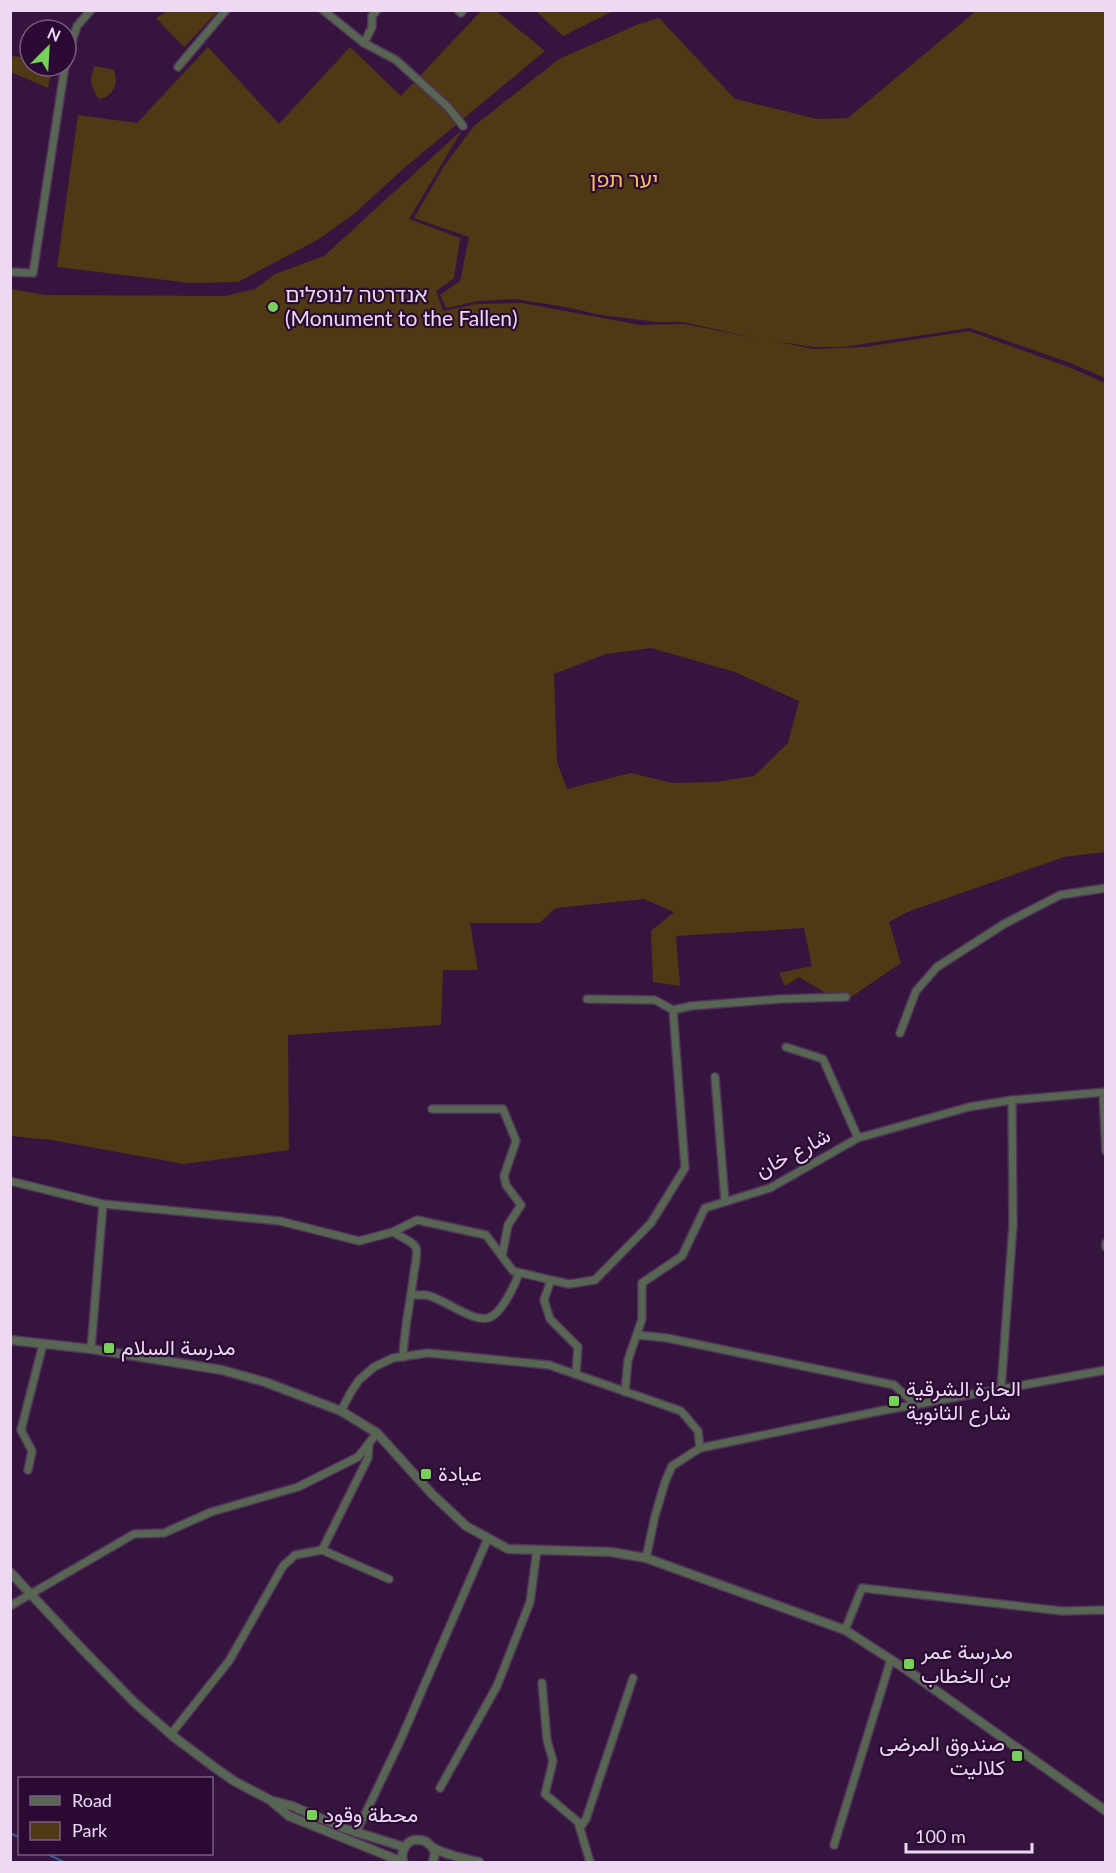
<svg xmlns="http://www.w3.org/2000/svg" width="1116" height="1873" font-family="Lato,Vazirmatn,'Noto Sans Hebrew',sans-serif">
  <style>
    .green { fill: #4f3914; fill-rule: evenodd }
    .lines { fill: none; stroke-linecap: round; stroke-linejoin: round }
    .stream { stroke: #335a95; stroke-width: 2 }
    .minor-casing { stroke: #52345a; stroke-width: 10 }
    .tertiary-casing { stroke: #52345a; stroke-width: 11 }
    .minor { stroke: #576652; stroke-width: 7 }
    .tertiary { stroke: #576652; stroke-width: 8 }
    .poi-dot { fill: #78d259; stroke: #2a0a33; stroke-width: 2 }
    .labels { text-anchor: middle; stroke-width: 4.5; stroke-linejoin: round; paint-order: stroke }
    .park-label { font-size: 21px; fill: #fbc05a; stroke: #2a0a33 }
    .poi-label { font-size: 21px; fill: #edd9f3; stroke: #2a0a33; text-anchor: start }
    .street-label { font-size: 21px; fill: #edd9f3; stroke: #2a0a33 }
  </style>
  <rect width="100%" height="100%" fill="#35153d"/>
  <g class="green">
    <polygon points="169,10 218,10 218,11 184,47 156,18"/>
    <polygon points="481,11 496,11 545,51 403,169 355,213 319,239 238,282 190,283 57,267 78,115 137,123 208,47 279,124 350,47 401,96"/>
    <polygon points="536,11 613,11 563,36"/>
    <path d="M 976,11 L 1105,11 L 1105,378 L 1068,362 L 970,328 L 843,347 L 813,347 L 774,341 L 813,349 L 865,347 L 969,331 L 1071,368 L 1105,383 L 1105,852 L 1064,857 L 910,911 L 889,922 L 901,963 L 848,999 L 827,994 L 799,977 L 785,986 L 779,973 L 812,966 L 804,928 L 676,936 L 680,986 L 653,982 L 651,931 L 674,912 L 644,899 L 556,908 L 539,923 L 470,923 L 478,970 L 443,970 L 441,1025 L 288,1035 L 289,1150 L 184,1164 L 51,1140 L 11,1136 L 10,289 L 45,295 L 225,296 L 255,289 L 275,274 L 324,256 L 462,130 L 409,219 L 460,238 L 454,278 L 436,291 L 443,311 L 477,304 L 522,303 L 640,325 L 685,324 L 760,339 L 683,322 L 658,322 L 600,315 L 566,307 L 515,299 L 478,301 L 446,308 L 440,295 L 460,281 L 469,237 L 414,218 L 444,166 L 474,126 L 559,59 L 639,24 L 659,18 L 735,99 L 817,119 L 848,118 ZM 651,648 L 735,672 L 799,701 L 788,743 L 754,776 L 716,782 L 672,783 L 631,773 L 567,789 L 557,762 L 554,674 L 606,654 Z"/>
    <polygon points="10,56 30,58 30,66 53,66 48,88 11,72"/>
    <path d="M 95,66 L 114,70 C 119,83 113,97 99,99 C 91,87 88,80 95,66 Z"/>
  </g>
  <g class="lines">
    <g class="stream">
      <polyline points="10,1833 20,1838"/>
      <polyline points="47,1854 64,1862"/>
    </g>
    <g class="minor-casing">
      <g id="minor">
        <polyline points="323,10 364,43 396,60 448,107 463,126"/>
        <polyline points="458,10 461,13 463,10"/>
        <polyline points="364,43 372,27 372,16 377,10"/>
        <polyline points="66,61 77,26 91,10"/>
        <polyline points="178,67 226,10"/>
        <polyline points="10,272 33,273 65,66"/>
        <polyline points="673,1010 691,1006 781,999 846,997"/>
        <polyline points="900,1033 916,991 937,967 1004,924 1060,895 1106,888"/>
        <polyline points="786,1047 823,1059 858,1138"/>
        <polyline points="715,1077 725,1201"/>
        <polyline points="1103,1093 1106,1151"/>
        <polyline points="432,1109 503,1109 516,1141 504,1176 506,1185 521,1205 508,1225 502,1256"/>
        <polyline points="10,1181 103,1204 280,1221 359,1241 393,1232 417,1220 486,1235 513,1271 551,1280 544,1300 550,1319 578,1347 576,1373"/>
        <path d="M 393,1232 C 400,1237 413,1241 416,1248 C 418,1254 415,1265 414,1272 C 411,1300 404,1328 403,1357"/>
        <polyline points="1106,1243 1106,1247"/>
        <polyline points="551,1280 569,1284 595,1280 651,1223 685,1168 673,1010 655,1000 587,999"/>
        <path d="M 411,1295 C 416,1295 421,1295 426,1295 C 443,1298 471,1322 488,1318 C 501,1315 515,1285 519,1273"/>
        <polyline points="637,1335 667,1338 894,1385 916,1405"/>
        <polyline points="91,1349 103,1204"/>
        <polyline points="1001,1390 1013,1225 1012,1100"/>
        <polyline points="625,1392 628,1360 642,1319 642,1283 682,1256 705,1208 770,1188 858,1138 969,1107 1012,1100 1106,1092"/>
        <polyline points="341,1411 351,1392 359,1380 374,1367 393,1358 428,1353 549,1365 681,1411 698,1431 700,1448"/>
        <polyline points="28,1470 32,1451 21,1430 43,1344"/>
        <polyline points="322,1550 389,1579"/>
        <polyline points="646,1558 655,1516 665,1482 672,1466 700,1448 880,1411 1106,1370"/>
        <polyline points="10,1606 134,1534 164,1533 211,1512 298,1487 358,1457 377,1433"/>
        <polyline points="845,1630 862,1588 1062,1611 1106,1610"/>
        <polyline points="542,1683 547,1740 553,1761 545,1794 578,1822 590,1862"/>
        <polyline points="171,1734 229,1661 283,1566 295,1555 322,1550 368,1458 369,1444"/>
        <polyline points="440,1788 497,1686 530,1602 537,1550"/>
        <polyline points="580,1828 586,1819 633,1678"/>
        <polyline points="356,1833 401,1739 488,1538"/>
        <polyline points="834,1845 891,1659"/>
      </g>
    </g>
    <g class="tertiary-casing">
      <g id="tertiary">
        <polyline points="10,1340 91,1349 222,1370 265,1382 341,1411 377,1433 432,1494 466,1526 508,1549 611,1552 646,1558 845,1630 907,1670 1106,1811"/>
        <polyline points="10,1572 84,1651 135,1703 174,1737 214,1767 234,1781 270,1800 289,1816 403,1862"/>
        <polyline points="273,1801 292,1806 346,1829 404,1847"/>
        <polyline points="433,1848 435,1853 433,1862"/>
        <path d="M 403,1862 C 400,1851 407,1838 420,1840 C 427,1840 428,1844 432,1847 C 440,1853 469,1860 479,1862"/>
      </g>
    </g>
    <use href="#minor" class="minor"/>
    <use href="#tertiary" class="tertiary"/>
  </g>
  <g class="poi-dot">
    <circle cx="273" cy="307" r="6"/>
    <rect x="103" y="1342" width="12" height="12" rx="3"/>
    <rect x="888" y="1395" width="12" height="12" rx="3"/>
    <rect x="420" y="1468" width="12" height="12" rx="3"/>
    <rect x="903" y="1658" width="12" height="12" rx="3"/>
    <rect x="1011" y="1750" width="12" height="12" rx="3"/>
    <rect x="306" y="1809" width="12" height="12" rx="3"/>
  </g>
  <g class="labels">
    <g class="park-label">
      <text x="624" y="187">יער תפן</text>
    </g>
    <g class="poi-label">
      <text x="285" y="302">אנדרטה לנופלים<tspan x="285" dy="24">(Monument to the Fallen)</tspan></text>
      <text x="121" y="1355">مدرسة السلام</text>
      <text x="906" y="1396">الحارة الشرقية<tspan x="906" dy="24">شارع الثانوية</tspan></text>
      <text x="438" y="1481">عيادة</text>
      <text x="921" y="1659">مدرسة عمر<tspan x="921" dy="24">بن الخطاب</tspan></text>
      <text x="1005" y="1751" text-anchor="end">صندوق المرضى<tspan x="1005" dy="24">كلاليت</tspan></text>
      <text x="324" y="1822">محطة وقود</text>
    </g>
    <g class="street-label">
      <text transform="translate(793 1153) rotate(-28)" y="7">شارع خان</text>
    </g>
  </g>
  <rect width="1116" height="1873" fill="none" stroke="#edd9f3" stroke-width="24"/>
  <rect x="18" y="1777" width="195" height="78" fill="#2a0a33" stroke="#785d80" stroke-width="1.5"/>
  <rect x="30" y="1796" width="30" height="9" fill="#576652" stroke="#785d80" stroke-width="1.5"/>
  <text x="72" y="1807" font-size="18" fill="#edd9f3">Road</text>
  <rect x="30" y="1822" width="30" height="18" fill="#4f3914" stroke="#785d80" stroke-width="1.5"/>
  <text x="72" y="1837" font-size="18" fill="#edd9f3">Park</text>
  <g transform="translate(48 48) rotate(24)"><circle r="28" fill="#2a0a33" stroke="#785d80" stroke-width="1.5"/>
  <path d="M0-4.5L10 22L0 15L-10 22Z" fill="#78d259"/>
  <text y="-9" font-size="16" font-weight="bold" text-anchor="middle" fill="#edd9f3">N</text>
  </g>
  <path d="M906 1843v9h126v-9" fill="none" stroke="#edd9f3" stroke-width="3"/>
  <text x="915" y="1843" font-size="18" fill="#edd9f3" stroke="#2a0a33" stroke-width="4.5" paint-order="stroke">100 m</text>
</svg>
